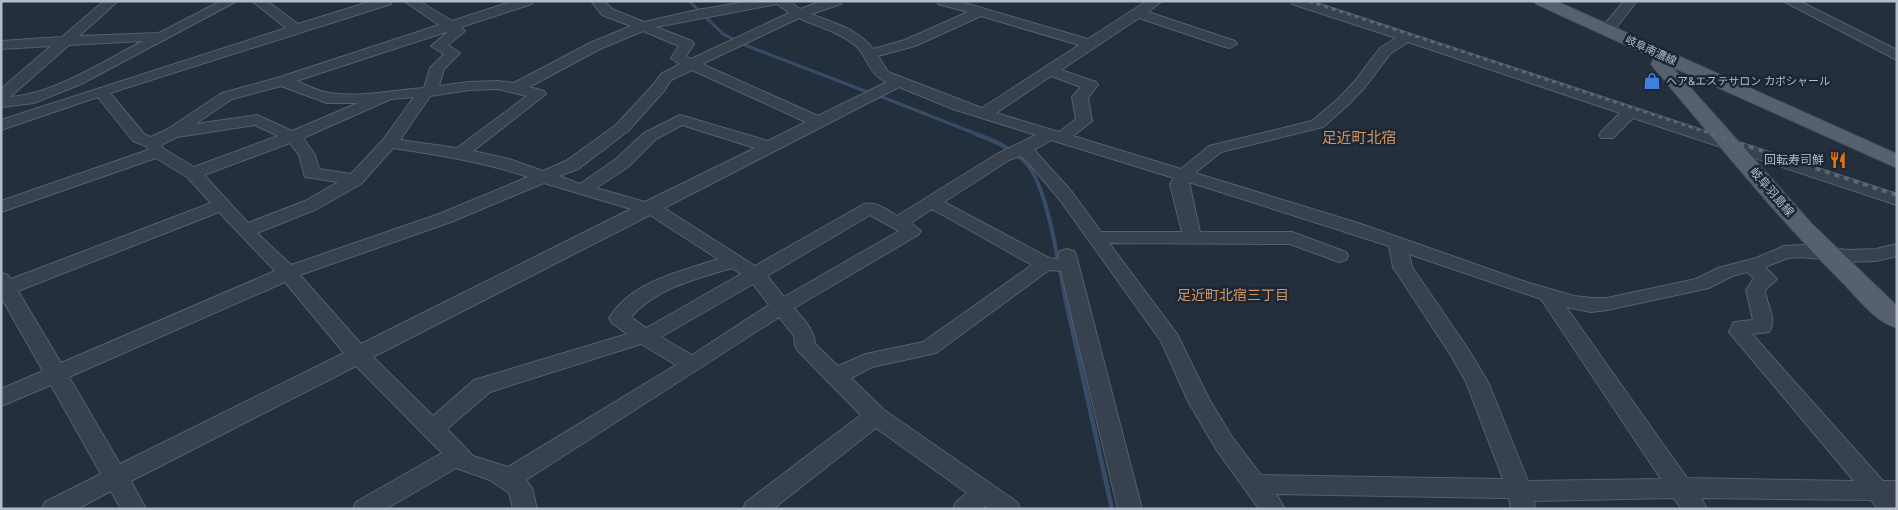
<svg xmlns="http://www.w3.org/2000/svg" width="1898" height="510" font-family="'Golos Text','Noto Sans JP',sans-serif">
  <style>
    .lines { fill: none; stroke-linecap: round; stroke-linejoin: round }
    .stream-far2 { stroke: #394c67; stroke-width: 3 }
    .stream-far1 { stroke: #394c67; stroke-width: 4 }
    .stream { stroke: #394c67; stroke-width: 4.5 }
    .minor-casing { stroke: #565f6c; stroke-width: 2 }
    .major-casing { stroke: #414a57; stroke-width: 2 }
    .minor { fill: #38414e; fill-rule: evenodd }
    .major { fill: #56606e; fill-rule: evenodd }
    .rail-far1 { stroke: #5a6575; stroke-width: 3; stroke-dasharray: 4 4; stroke-linecap: butt }
    .rail { stroke: #5a6575; stroke-width: 4; stroke-dasharray: 5 5; stroke-linecap: butt }
    .labels { text-anchor: middle; stroke-width: 5; stroke-linejoin: round; paint-order: stroke }
    .far-street-label { font-size: 11px; fill: #b4bcc9; stroke: #1d2633 }
    .far-poi-label { font-size: 11px; fill: #b4bcc9; stroke: #1d2633; text-anchor: start }
    .poi-label { font-size: 12px; fill: #b4bcc9; stroke: #1d2633; text-anchor: end }
    .street-label { font-size: 12px; fill: #b4bcc9; stroke: #1d2633 }
    .neighbourhood-label { font-size: 14px; fill: #d59563; stroke: #1d2633 }
    .quarter-label { font-size: 15px; fill: #d59563; stroke: #1d2633 }
  </style>
  <rect width="100%" height="100%" fill="#242f3e"/>
  <g class="lines">
    <g class="stream-far2">
      <polyline points="689,1 723,34 745,45 870,93"/>
      <polyline points="877,95 979,135"/>
    </g>
    <path class="stream-far1" d="M 976,134 C 993,140 1013,149 1026,163 C 1048,186 1059,269 1066,302"/>
    <polyline class="stream" points="1066,301 1112,509"/>
    <g class="minor-casing">
      <g id="minor">
        <path d="M 104,1 L 118,1 L 79,36 L 159,33 L 221,1 L 237,1 L 81,84 L 34,103 L 1,107 L 1,89 L 51,46 L 1,49 L 1,41 L 62,37 ZM 143,41 C 104,61 54,94 10,97 L 69,45 Z"/>
        <path d="M 252,1 L 267,1 L 298,24 L 372,1 L 392,1 L 391,4 L 110,93 L 145,135 L 151,137 L 168,129 L 222,93 L 277,78 L 439,25 L 404,1 L 419,1 L 452,21 L 513,1 L 533,1 L 532,4 L 461,27 L 465,31 L 448,45 L 460,53 L 444,69 L 439,86 L 469,82 L 498,81 L 514,83 L 590,43 L 631,26 L 602,15 L 591,1 L 604,1 L 612,9 L 644,22 L 692,11 L 749,1 L 789,1 L 800,9 L 822,1 L 842,1 L 841,4 L 811,14 C 833,23 859,29 873,49 L 905,40 L 968,12 L 938,4 L 937,1 L 958,1 L 1088,39 L 1147,1 L 1162,1 L 1148,12 L 1235,41 L 1237,44 L 1230,48 L 1225,47 L 1139,18 L 1061,70 L 1096,82 L 1098,85 L 1088,98 L 1092,121 L 1073,136 L 1181,169 L 1209,146 L 1312,121 L 1338,99 L 1355,81 L 1380,48 L 1396,38 L 1292,4 L 1291,1 L 1311,1 L 1897,194 L 1897,205 L 1633,118 L 1613,138 L 1601,138 L 1599,135 L 1601,132 L 1620,113 L 1408,42 L 1390,54 L 1365,87 L 1348,105 L 1323,127 L 1221,152 L 1195,173 L 1361,224 L 1526,282 L 1574,296 L 1591,298 L 1607,298 L 1696,279 L 1718,268 L 1756,258 L 1784,246 L 1801,245 L 1849,250 L 1876,249 L 1897,244 L 1897,256 L 1876,261 L 1849,262 L 1801,257 L 1788,258 L 1765,267 L 1777,279 L 1765,290 C 1766,305 1778,318 1769,332 L 1752,334 L 1883,481 L 1897,481 L 1897,509 L 1878,509 L 1871,500 L 1701,498 L 1707,509 L 1681,509 L 1674,498 L 1534,501 L 1535,509 L 1511,509 L 1509,498 L 1500,498 L 1276,494 L 1285,509 L 1259,509 L 1216,449 L 1188,401 L 1161,341 L 1060,200 L 1029,163 L 1021,156 L 1009,160 L 944,202 L 1049,258 L 1058,259 L 1058,255 L 1060,251 L 1067,249 L 1074,251 L 1076,255 L 1142,509 L 1118,509 L 1061,271 L 1049,270 L 936,353 L 872,367 L 851,378 L 884,410 L 1017,502 L 1020,509 L 989,509 L 985,506 L 982,509 L 953,509 L 956,502 L 967,493 L 876,428 L 773,509 L 743,509 L 746,502 L 861,415 L 798,351 L 795,346 L 794,336 L 779,317 L 526,480 L 532,488 L 537,509 L 513,509 L 509,493 L 490,480 L 456,468 L 386,509 L 353,509 L 356,502 L 442,453 L 356,366 L 131,481 L 146,509 L 121,509 L 111,491 L 77,509 L 42,509 L 45,502 L 101,474 L 51,385 L 1,406 L 1,389 L 43,371 L 1,297 L 1,273 L 8,275 L 11,279 L 211,203 L 187,177 L 156,158 L 1,212 L 1,201 L 148,150 L 146,146 L 133,141 L 98,97 L 1,130 L 1,120 L 286,28 ZM 777,4 L 789,13 L 691,59 L 686,56 L 694,44 L 692,41 L 656,27 ZM 981,16 L 1079,45 L 982,108 L 888,72 L 878,56 L 915,46 ZM 799,18 C 818,27 839,32 855,45 C 869,57 867,74 887,82 L 818,116 L 702,64 ZM 449,31 L 431,46 L 444,54 L 430,68 L 424,88 C 393,90 361,98 330,93 C 319,92 307,85 296,81 ZM 643,31 L 679,46 L 671,58 L 680,64 L 661,74 L 653,85 L 616,125 L 566,161 L 543,171 L 509,159 L 473,151 L 546,94 L 544,91 L 529,87 L 600,49 ZM 692,70 L 806,122 L 768,141 L 680,115 L 644,133 L 616,159 L 580,184 L 559,176 L 578,169 L 628,131 L 664,91 L 671,80 ZM 1051,76 L 1081,87 L 1072,97 L 1076,119 L 1059,132 L 996,113 ZM 281,86 L 327,103 L 358,103 L 292,131 L 257,115 L 195,124 L 232,99 ZM 899,87 L 953,109 L 1036,135 L 997,154 L 897,216 C 887,210 876,201 864,204 L 755,266 L 664,208 ZM 498,89 L 527,96 L 457,148 L 400,140 L 430,96 L 469,90 ZM 414,97 L 383,140 L 351,174 L 319,169 L 315,155 L 303,138 L 391,99 ZM 255,125 L 278,136 L 194,167 L 164,149 L 161,145 L 177,137 ZM 682,125 L 755,148 L 645,202 L 596,188 L 628,167 L 656,139 ZM 1051,140 L 1174,178 L 1170,184 L 1182,232 L 1101,232 L 1072,192 L 1034,150 ZM 290,143 L 299,155 L 305,177 L 338,182 L 305,201 L 248,223 L 204,175 ZM 393,148 C 439,155 484,162 528,177 L 439,214 L 291,265 L 257,233 L 317,209 L 361,184 ZM 1189,182 L 1389,246 L 1393,267 L 1452,357 L 1466,382 L 1503,479 L 1261,475 L 1232,437 L 1209,399 L 1177,334 L 1109,243 L 1290,244 L 1339,262 L 1346,260 L 1348,256 L 1346,252 L 1292,232 L 1200,232 ZM 544,183 L 631,209 L 361,344 L 300,275 L 451,222 ZM 932,209 L 1032,265 L 923,342 L 866,354 L 838,366 L 815,344 C 814,329 803,319 794,308 L 918,235 L 921,231 L 911,223 ZM 219,212 L 275,271 L 61,363 L 18,291 ZM 650,215 L 718,259 C 680,272 632,281 609,318 L 612,323 L 627,334 L 474,380 L 433,416 L 373,357 ZM 870,215 L 899,231 L 784,297 L 767,276 ZM 1409,254 L 1541,299 L 1661,479 L 1528,481 L 1488,382 L 1468,349 L 1412,267 ZM 732,268 L 741,274 L 650,326 L 646,328 L 631,317 C 656,288 696,279 732,268 ZM 1747,272 L 1754,278 L 1746,290 L 1753,320 L 1734,322 L 1729,332 L 1854,481 L 1687,478 L 1566,307 L 1591,312 L 1607,310 L 1709,288 L 1732,276 ZM 285,282 L 344,353 L 120,464 L 69,377 ZM 753,284 L 769,305 L 692,355 L 661,337 ZM 641,344 L 676,365 L 508,467 L 473,456 L 447,429 L 490,392 Z"/>
        <polygon points="1624,1 1637,1 1612,33 1602,33 1600,30"/>
        <polygon points="1783,1 1799,1 1897,50 1897,60"/>
      </g>
    </g>
    <g class="major-casing">
      <path id="major" d="M 1534,1 L 1556,1 L 1897,154 L 1897,168 L 1672,67 L 1812,224 L 1897,306 L 1897,328 C 1877,323 1859,300 1845,285 C 1776,217 1716,141 1654,68 L 1651,64 L 1654,58 L 1536,4 Z"/>
    </g>
    <use href="#minor" class="minor"/>
    <use href="#major" class="major"/>
    <polyline class="rail-far1" points="1309,1 1715,135"/>
    <polyline class="rail" points="1711,134 1897,195"/>
  </g>
  <defs>
    <g id="shop-bare" transform="scale(1.35)"><path d="M-5-2.5h2.3a2.7 3.5 0 0 1 5.4 0H5L5.5 6h-11ZM-1.5-2.5h3a1.5 2.3 0 0 0-3 0Z" fill="#3f7fe0" stroke="#1d2633" stroke-width="2.5" paint-order="stroke"/></g>
    <g id="restaurant-bare" transform="scale(1.35)"><path d="M-5-6h1v4h1v-4h1v4h1v-4h1v5L-1.5 .5V6h-2V.5L-5-1ZM5-6V6H3V1.5H1.5Q1.5-4 5-6Z" fill="#e8710a" stroke="#1d2633" stroke-width="2.5" paint-order="stroke"/></g>
  </defs>
  <g fill-rule="evenodd">
    <use href="#shop-bare" x="1652" y="81"/>
    <use href="#restaurant-bare" x="1838" y="160"/>
  </g>
  <g class="labels">
    <g class="far-street-label">
      <text transform="translate(1651 50) rotate(25)" y="4">岐阜南濃線</text>
    </g>
    <g class="far-poi-label">
      <text x="1666" y="85">ヘア&amp;エステサロン カポシャール</text>
    </g>
    <g class="poi-label">
      <text x="1824" y="164">回転寿司鮮</text>
    </g>
    <g class="street-label">
      <text transform="translate(1772 192) rotate(49)" y="4">岐阜羽島線</text>
    </g>
    <g class="neighbourhood-label">
      <text x="1233" y="300">足近町北宿三丁目</text>
    </g>
    <g class="quarter-label">
      <text x="1359" y="143">足近町北宿</text>
    </g>
  </g>
  <rect width="1898" height="510" fill="none" stroke="#b4bcc9" stroke-width="5"/>
</svg>
